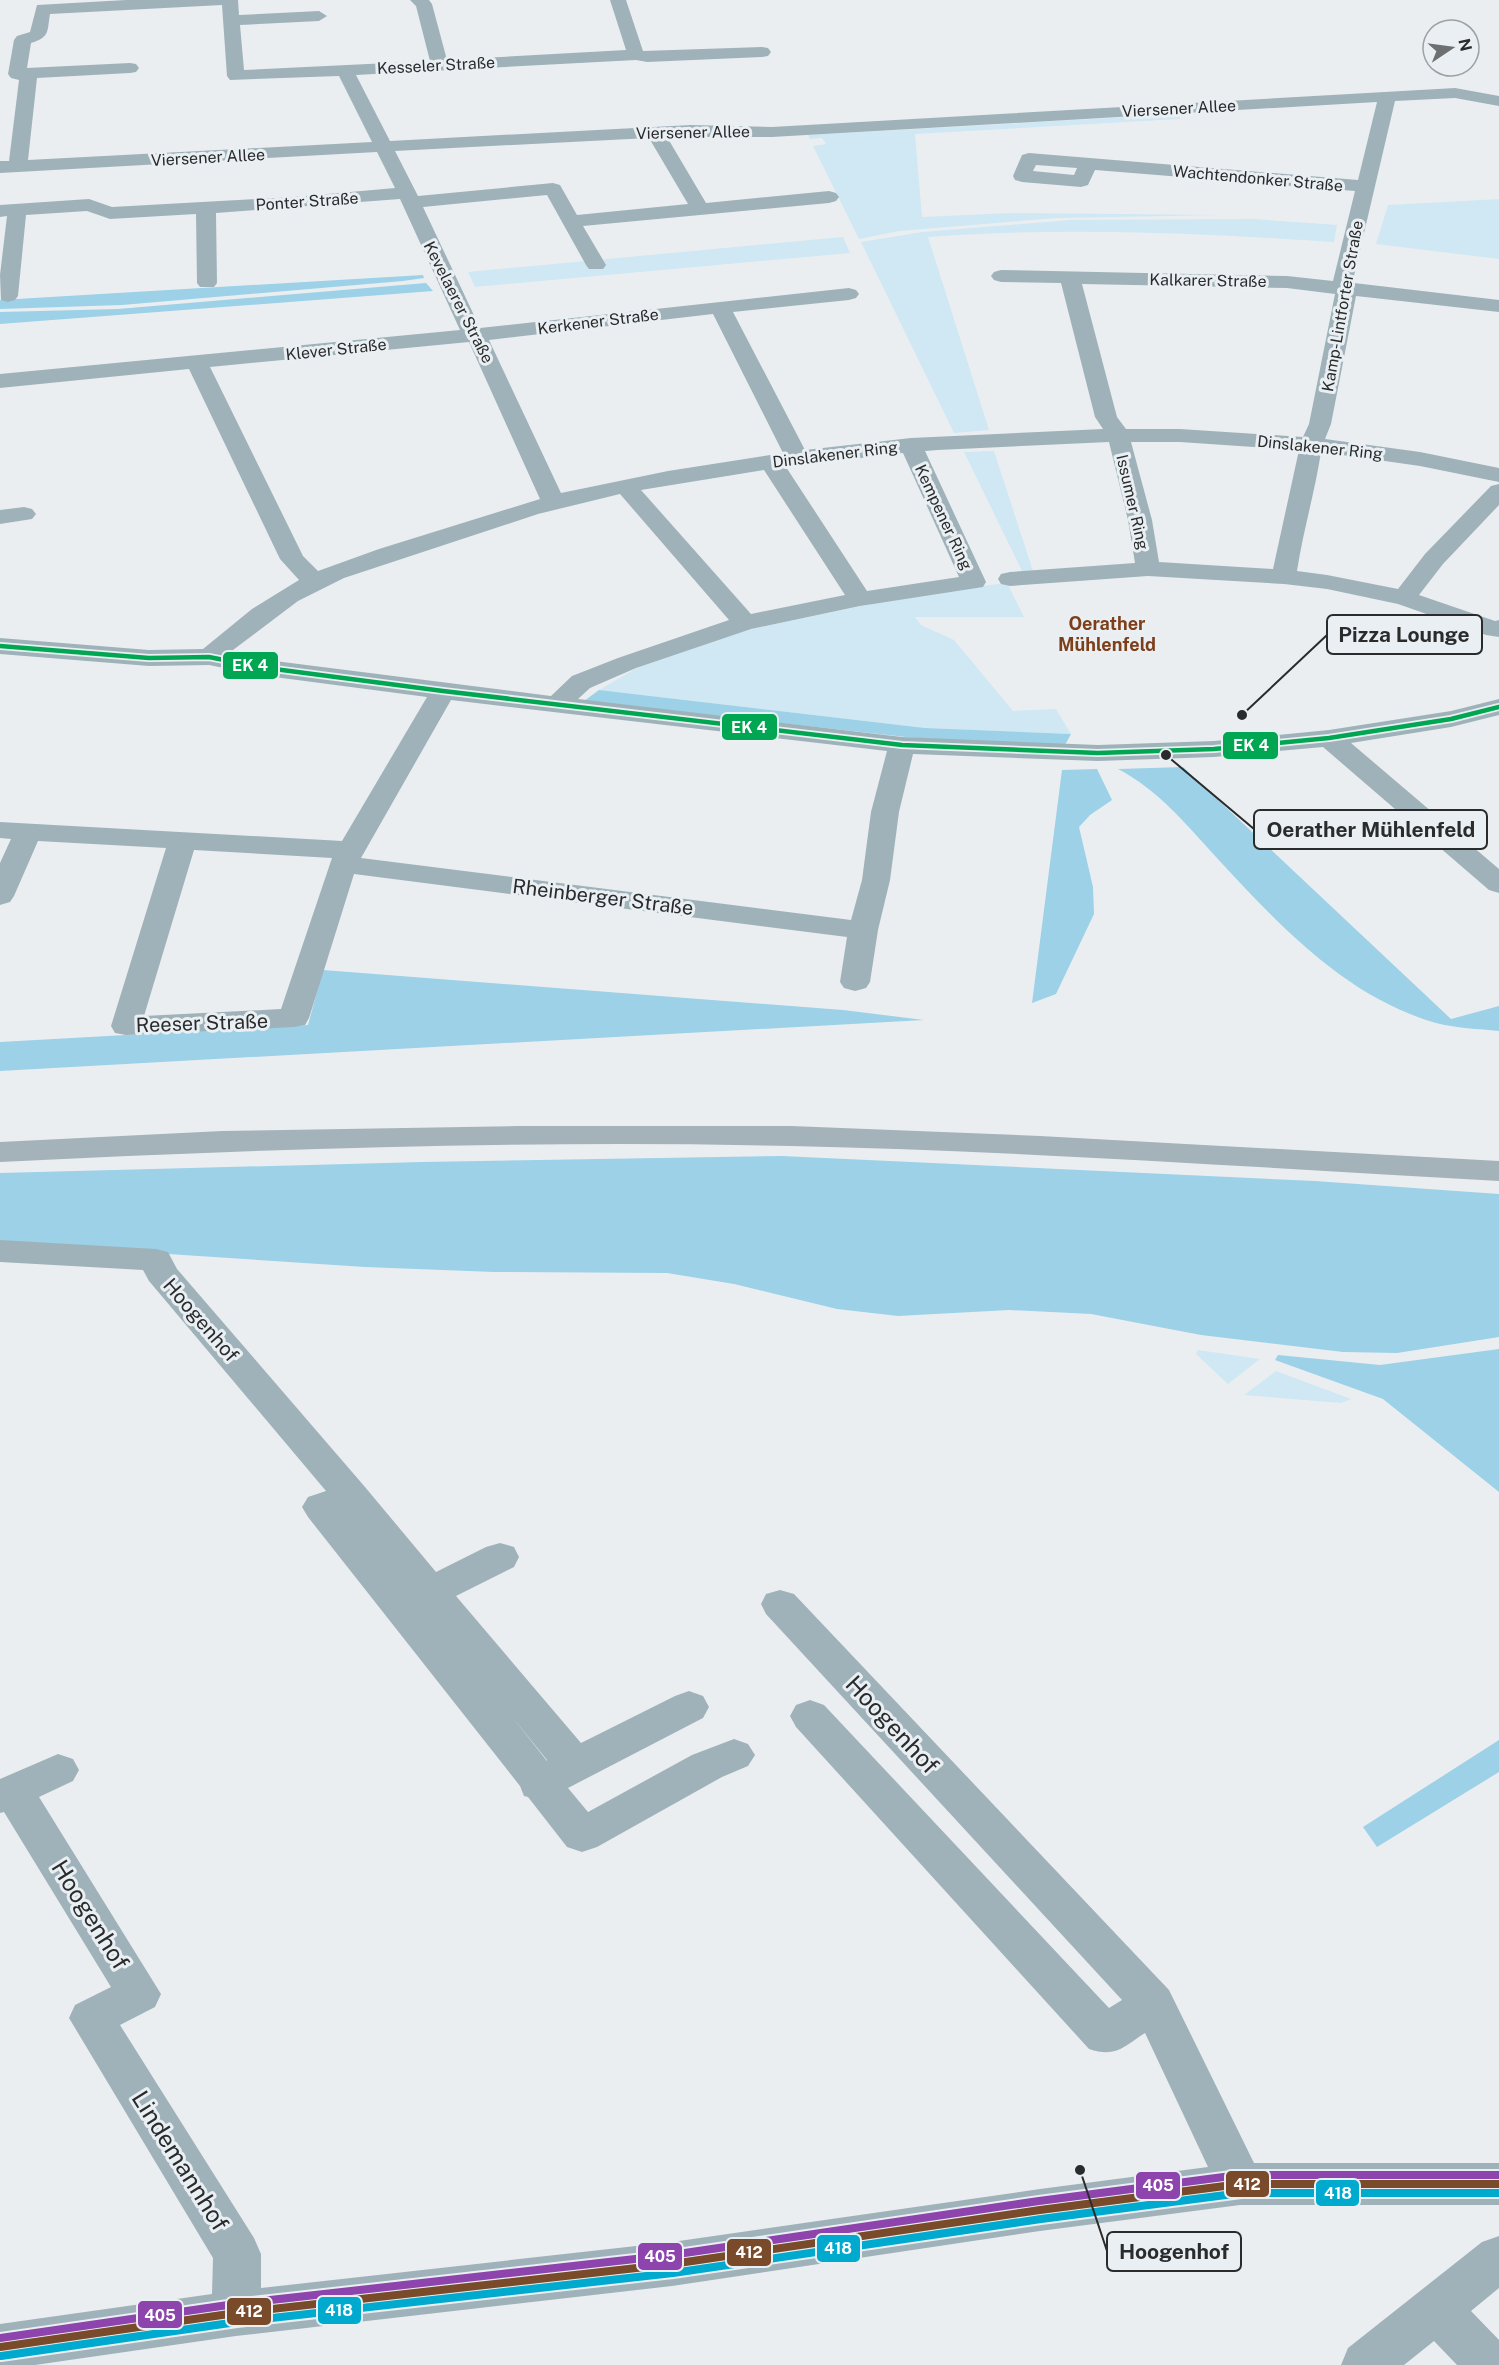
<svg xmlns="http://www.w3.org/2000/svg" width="1499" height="2365" font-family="'Public Sans',sans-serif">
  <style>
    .green { fill: #cfe8f4 }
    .forest { fill: #9cd1e8 }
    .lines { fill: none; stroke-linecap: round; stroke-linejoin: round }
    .minor { fill: #9fb2ba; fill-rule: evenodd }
    .major { fill: #a4b2ba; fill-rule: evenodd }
    .bus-1-casing { stroke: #e9eff2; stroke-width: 12 }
    .bus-2-casing { stroke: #e9eff2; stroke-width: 8 }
    .bus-3-casing { stroke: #e9eff2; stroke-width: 12 }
    .bus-4-casing { stroke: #e9eff2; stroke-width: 12 }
    .bus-1 { stroke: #7a4b2a; stroke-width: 8 }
    .bus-2 { stroke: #00a651; stroke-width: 4.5 }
    .bus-3 { stroke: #00a9ce; stroke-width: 8 }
    .bus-4 { stroke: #8e44ad; stroke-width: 8 }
    .labels { text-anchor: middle; stroke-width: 6; stroke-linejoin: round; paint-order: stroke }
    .far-street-label { font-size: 16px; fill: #292b2c; stroke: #e9eff2 }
    .far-quarter-label { font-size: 18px; font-weight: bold; fill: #7d3e19; stroke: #e9eff2 }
    .street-label { font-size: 20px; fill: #292b2c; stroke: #e9eff2 }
    .near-street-label { font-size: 24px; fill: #292b2c; stroke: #e9eff2 }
    .leader { fill: none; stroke: #292b2c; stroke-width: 2 }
    .callout-dot { fill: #292b2c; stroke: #e9eff2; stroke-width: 2 }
    .callout { fill: #e9eff2; stroke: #292b2c; stroke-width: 2 }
    .callout-label { font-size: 21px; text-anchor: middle; font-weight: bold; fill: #292b2c }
    .line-badge { stroke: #e9eff2; stroke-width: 2 }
    .badge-label { font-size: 16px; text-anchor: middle; font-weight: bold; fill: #fff }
  </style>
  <rect width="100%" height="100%" fill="#ebeef0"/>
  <g class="green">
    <polygon points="1180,114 1180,119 915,134 922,217 1010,213 1220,215 1057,218 899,231 859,239 813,146 826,144 822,138 810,139 808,135"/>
    <polygon points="1499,199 1499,259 1376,244 1388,205"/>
    <path d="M 1254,219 L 1337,225 L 1334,242 C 1199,233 1063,227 928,237 L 989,430 L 954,433 L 861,242 L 922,232 L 1070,220 Z"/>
    <polygon points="843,237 850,253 475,287 468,272"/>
    <polygon points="994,451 1033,571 1023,573 964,452"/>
    <polygon points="1007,583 1024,617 915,617 921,625 954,640 1013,711 1056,709 1071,734 925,728 599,690 652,659 727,634 924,593"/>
    <polygon points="1198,1350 1260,1359 1228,1384 1196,1354"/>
    <polygon points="1276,1371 1351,1399 1341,1403 1244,1395"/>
  </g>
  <g class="forest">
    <polygon points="423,275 424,278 403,281 122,305 0,309 0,300"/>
    <polygon points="426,283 433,291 0,324 0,312 118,309"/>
    <polygon points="599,690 925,728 1071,734 1065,745 933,740 584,701"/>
    <path d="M 1183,767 L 1451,1019 L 1499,1006 L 1499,1031 C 1479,1029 1455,1028 1436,1023 C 1345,997 1278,924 1216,857 C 1186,824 1158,790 1118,769 Z"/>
    <polygon points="1097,769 1112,800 1090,815 1079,827 1093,887 1094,914 1056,994 1032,1003 1062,770"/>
    <polygon points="323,970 843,1010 924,1020 0,1071 0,1042 308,1025"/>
    <polygon points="782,1156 1315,1181 1499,1194 1499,1337 1397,1353 1343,1352 1201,1335 1091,1314 1009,1310 898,1316 837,1309 734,1284 667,1273 494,1272 365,1267 0,1243 0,1173 422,1162"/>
    <polygon points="1499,1349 1499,1492 1383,1399 1275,1360 1278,1355 1380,1365"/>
    <polygon points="1499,1740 1499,1772 1377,1847 1363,1827"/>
  </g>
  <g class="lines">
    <g class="minor">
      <path d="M 126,0 L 238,0 L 239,15 L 319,11 L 327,16 L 319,21 L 240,25 L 244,70 L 430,61 L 416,6 L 410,0 L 429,0 L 432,4 L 447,60 L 626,50 L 610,0 L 626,0 L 643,51 L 762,47 L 768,48 L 771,52 L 768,56 L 762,57 L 647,62 L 636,60 L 356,75 L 390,141 L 691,125 L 772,127 L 1455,88 L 1499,96 L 1499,106 L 1455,98 L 1395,101 L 1353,280 L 1354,283 L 1499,300 L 1499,312 L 1356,296 L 1331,424 L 1325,439 L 1420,452 L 1499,468 L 1499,482 L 1420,466 L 1321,452 C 1315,492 1303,531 1297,571 L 1327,575 L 1398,589 L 1425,554 L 1491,486 L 1499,484 L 1499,505 L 1443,564 L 1419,595 L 1495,621 L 1499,620 L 1499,637 L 1486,635 L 1398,604 L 1327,589 L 1284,584 L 1148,576 L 1010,586 L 1001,584 L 998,579 L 1001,574 L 1010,572 L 1135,563 L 1128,520 L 1109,442 L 938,450 L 925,451 L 986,582 L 983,587 L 860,606 L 751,629 L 636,668 L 590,688 L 578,699 L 902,737 L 1098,745 L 1214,741 L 1329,730 L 1451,711 L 1499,699 L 1499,715 L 1451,727 L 1351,743 L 1499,869 L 1499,893 L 1489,890 L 1323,747 L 1214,757 L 1098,761 L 913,754 L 899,812 L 890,880 L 878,930 L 870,982 L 866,988 L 855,991 L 844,988 L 840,982 L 847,937 L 354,874 L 309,1018 L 305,1025 L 294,1027 L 126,1035 L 115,1033 L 111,1026 L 166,848 L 38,841 L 14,896 L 10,902 L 0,905 L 0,863 L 11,839 L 0,838 L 0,822 L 342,841 L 427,697 L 259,675 L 209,665 L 149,666 L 0,654 L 0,638 L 149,650 L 203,649 L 252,609 L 299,580 L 280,559 L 189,369 L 0,388 L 0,374 L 460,330 L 400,199 L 216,213 L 217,283 L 214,287 L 200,287 L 197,283 L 196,214 L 110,219 L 87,211 L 26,215 L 18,296 L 15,300 L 8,302 L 1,300 L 0,275 L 7,216 L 0,217 L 0,205 L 89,199 L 112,207 L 294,197 L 395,188 L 377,152 L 0,173 L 0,161 L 9,161 L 19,80 L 11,78 L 8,74 L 14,40 L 17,36 L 30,32 L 37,5 ZM 222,5 L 227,76 L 230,80 L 339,76 L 372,142 L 28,160 L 37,78 L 130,73 L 136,72 L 139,68 L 136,64 L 130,63 L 27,68 L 31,43 C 50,37 47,32 50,14 ZM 1377,102 L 1358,180 L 1029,153 L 1022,155 L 1013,176 L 1015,180 L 1022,182 L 1081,187 L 1088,185 L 1095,170 L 1355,191 L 1333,281 L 1287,276 L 1001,270 L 994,272 L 991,276 L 994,280 L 1001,282 L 1061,283 L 1095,417 L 1103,429 L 911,438 L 805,450 L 733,312 L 849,300 L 856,298 L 859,294 L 856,290 L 849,288 L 480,328 L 423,207 L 547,195 L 586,265 L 589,269 L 603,269 L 606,265 L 583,226 L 829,203 L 836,201 L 839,197 L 836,193 L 829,191 L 706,203 L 667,137 L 772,137 ZM 649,138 L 688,204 L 577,215 L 560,185 L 553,183 L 418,196 L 395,151 ZM 1036,165 L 1077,168 L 1074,175 L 1033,171 ZM 1082,284 L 1287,288 L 1335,294 L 1309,424 L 1303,437 L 1180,429 L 1126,429 L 1117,417 ZM 713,314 L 783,453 L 668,471 L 561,493 L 489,340 ZM 469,342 L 540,499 L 379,549 L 318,571 L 303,556 L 210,367 ZM 1131,442 L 1180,442 L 1299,450 L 1273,569 L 1159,562 L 1152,520 ZM 903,453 L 959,577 L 867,591 L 786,467 ZM 764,470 L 845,595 L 751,614 L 641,490 ZM 620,494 L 729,620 L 618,658 L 572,676 L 551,696 L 259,659 L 229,653 L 298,601 L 344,578 L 538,514 ZM 451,700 L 887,751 L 871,812 L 862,880 L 851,920 L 361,858 ZM 194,850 L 332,858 L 281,1009 L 144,1016 Z"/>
      <polygon points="24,507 32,509 36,514 32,519 0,524 0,510"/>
      <path d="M 0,1240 L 156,1249 L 168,1252 L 177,1269 L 365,1487 L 436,1572 L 486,1547 L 500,1543 L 514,1547 L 519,1557 L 514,1567 L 456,1596 L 581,1743 L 675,1696 L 689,1691 L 703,1696 L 709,1707 L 703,1718 L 568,1788 L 588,1812 L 692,1755 L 734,1739 L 748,1744 L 755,1755 L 748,1766 L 722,1777 L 597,1847 L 582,1852 L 567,1847 L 528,1797 L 524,1796 L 520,1786 L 308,1517 L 302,1507 L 308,1497 L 326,1491 L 149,1281 L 143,1270 L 0,1262 ZM 513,1718 L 547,1760 L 547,1761 Z"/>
      <path d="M 780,1590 L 794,1594 L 1169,1990 L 1254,2163 L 1499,2163 L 1499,2205 L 1240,2205 L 1040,2231 L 672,2286 L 236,2336 L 35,2365 L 0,2365 L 0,2324 L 212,2294 L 213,2258 L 69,2018 L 75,2005 L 111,1987 L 4,1812 L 0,1813 L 0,1779 L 58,1754 L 73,1759 L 79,1770 L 73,1781 L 39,1797 L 161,1994 L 155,2007 L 120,2025 L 254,2238 L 261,2254 L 261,2288 L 672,2242 L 1040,2189 L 1208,2167 L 1145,2033 C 1123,2047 1116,2058 1089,2049 L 796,1727 L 790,1716 L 796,1705 L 810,1700 L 824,1705 L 1109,2008 L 1122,2000 L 766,1614 L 761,1604 L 766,1594 Z"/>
      <polygon points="1499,2236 1499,2288 1471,2311 1499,2340 1499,2365 1457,2365 1434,2341 1404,2365 1341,2365 1348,2348 1482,2242"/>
    </g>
    <path class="major" d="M 518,1126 L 791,1126 L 1040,1136 L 1499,1161 L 1499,1181 C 1263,1168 1027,1151 791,1146 C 528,1140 263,1149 0,1162 L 0,1142 L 222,1131 Z"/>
    <g class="bus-1-casing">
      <polyline id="bus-1" points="0,2347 236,2313 672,2264 1040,2210 1240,2184 1499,2184"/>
    </g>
    <g class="bus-2-casing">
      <polyline id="bus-2" points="0,646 149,658 209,657 259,667 443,691 902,745 1098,753 1214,749 1329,738 1451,719 1499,707"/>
    </g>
    <g class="bus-3-casing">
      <polyline id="bus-3" points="1,2356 237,2322 673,2273 1041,2219 1241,2193 1499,2193"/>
    </g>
    <g class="bus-4-casing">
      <polyline id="bus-4" points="0,2338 235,2304 671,2255 1039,2201 1239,2175 1499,2175"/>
    </g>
    <use href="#bus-1" class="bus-1"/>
    <use href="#bus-2" class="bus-2"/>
    <use href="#bus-3" class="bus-3"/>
    <use href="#bus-4" class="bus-4"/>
  </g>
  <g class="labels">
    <g class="far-street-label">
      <text transform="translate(436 65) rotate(-3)" y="6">Kesseler Straße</text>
      <text transform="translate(1179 108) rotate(-3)" y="6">Viersener Allee</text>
      <text transform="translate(693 132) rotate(-1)" y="6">Viersener Allee</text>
      <text transform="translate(208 157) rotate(-3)" y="6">Viersener Allee</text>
      <text transform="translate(1258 178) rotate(5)" y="6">Wachtendonker Straße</text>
      <text transform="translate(307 201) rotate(-4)" y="6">Ponter Straße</text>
      <text transform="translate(1208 280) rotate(1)" y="6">Kalkarer Straße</text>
      <text transform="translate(459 302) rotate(63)" y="6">Kevelaerer Straße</text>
      <text transform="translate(1342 306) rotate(-80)" y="6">Kamp-Lintforter Straße</text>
      <text transform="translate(598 321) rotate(-7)" y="6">Kerkener Straße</text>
      <text transform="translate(336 349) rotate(-6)" y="6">Klever Straße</text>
      <text transform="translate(1320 447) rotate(6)" y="6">Dinslakener Ring</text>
      <text transform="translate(835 454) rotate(-7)" y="6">Dinslakener Ring</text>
      <text transform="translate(1133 502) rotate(77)" y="6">Issumer Ring</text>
      <text transform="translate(944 517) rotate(65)" y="6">Kempener Ring</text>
    </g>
    <g class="far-quarter-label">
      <text x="1107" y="630">Oerather<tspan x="1107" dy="21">Mühlenfeld</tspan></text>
    </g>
    <g class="street-label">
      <text transform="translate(603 897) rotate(7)" y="7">Rheinberger Straße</text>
      <text transform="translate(202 1023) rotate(-2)" y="7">Reeser Straße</text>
      <text transform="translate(201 1320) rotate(49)" y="7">Hoogenhof</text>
    </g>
    <g class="near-street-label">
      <text transform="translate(892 1725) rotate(47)" y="8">Hoogenhof</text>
      <text transform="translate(90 1915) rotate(58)" y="8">Hoogenhof</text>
      <text transform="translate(180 2161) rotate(58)" y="8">Lindemannhof</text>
    </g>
  </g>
  <path class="leader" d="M1242 715L1327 635M1166 755L1254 829M1080 2170L1107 2251"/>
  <g class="callout-dot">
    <circle cx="1242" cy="715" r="6"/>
    <circle cx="1166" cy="755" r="6"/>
    <circle cx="1080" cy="2170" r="6"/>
  </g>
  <g class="callout">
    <rect x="1327" y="615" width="155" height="39" rx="6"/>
    <rect x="1254" y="810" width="233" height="39" rx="6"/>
    <rect x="1107" y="2232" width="134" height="39" rx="6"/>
  </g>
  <g class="callout-label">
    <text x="1404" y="642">Pizza Lounge</text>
    <text x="1371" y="837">Oerather Mühlenfeld</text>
    <text x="1174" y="2259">Hoogenhof</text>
  </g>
  <g class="line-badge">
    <rect x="222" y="651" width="57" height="29" rx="6" fill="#00a651"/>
    <rect x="721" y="713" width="57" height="28" rx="6" fill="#00a651"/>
    <rect x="1222" y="731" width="57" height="29" rx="6" fill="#00a651"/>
    <rect x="1225" y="2170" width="45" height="28" rx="6" fill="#7a4b2a"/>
    <rect x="1135" y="2171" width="46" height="29" rx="6" fill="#8e44ad"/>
    <rect x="1315" y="2179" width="45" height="28" rx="6" fill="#00a9ce"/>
    <rect x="816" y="2234" width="45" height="29" rx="6" fill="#00a9ce"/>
    <rect x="726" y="2238" width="46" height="29" rx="6" fill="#7a4b2a"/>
    <rect x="637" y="2242" width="46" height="29" rx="6" fill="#8e44ad"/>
    <rect x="317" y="2296" width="45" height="29" rx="6" fill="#00a9ce"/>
    <rect x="226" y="2297" width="46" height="29" rx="6" fill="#7a4b2a"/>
    <rect x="137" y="2300" width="46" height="29" rx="6" fill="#8e44ad"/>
  </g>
  <g class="badge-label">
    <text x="250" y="671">EK 4</text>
    <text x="749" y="733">EK 4</text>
    <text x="1251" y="751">EK 4</text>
    <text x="1247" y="2190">412</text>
    <text x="1158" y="2191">405</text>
    <text x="1338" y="2199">418</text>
    <text x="838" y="2254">418</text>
    <text x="749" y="2258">412</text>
    <text x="660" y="2262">405</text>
    <text x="339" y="2316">418</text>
    <text x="249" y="2317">412</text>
    <text x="160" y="2321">405</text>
  </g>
  <g transform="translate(1451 48) rotate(77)"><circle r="28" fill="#e9eff2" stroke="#9ca1a3" stroke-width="1.5"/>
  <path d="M0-4.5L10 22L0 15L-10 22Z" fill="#6d6f71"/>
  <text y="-9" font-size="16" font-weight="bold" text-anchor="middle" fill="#292b2c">N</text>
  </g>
</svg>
